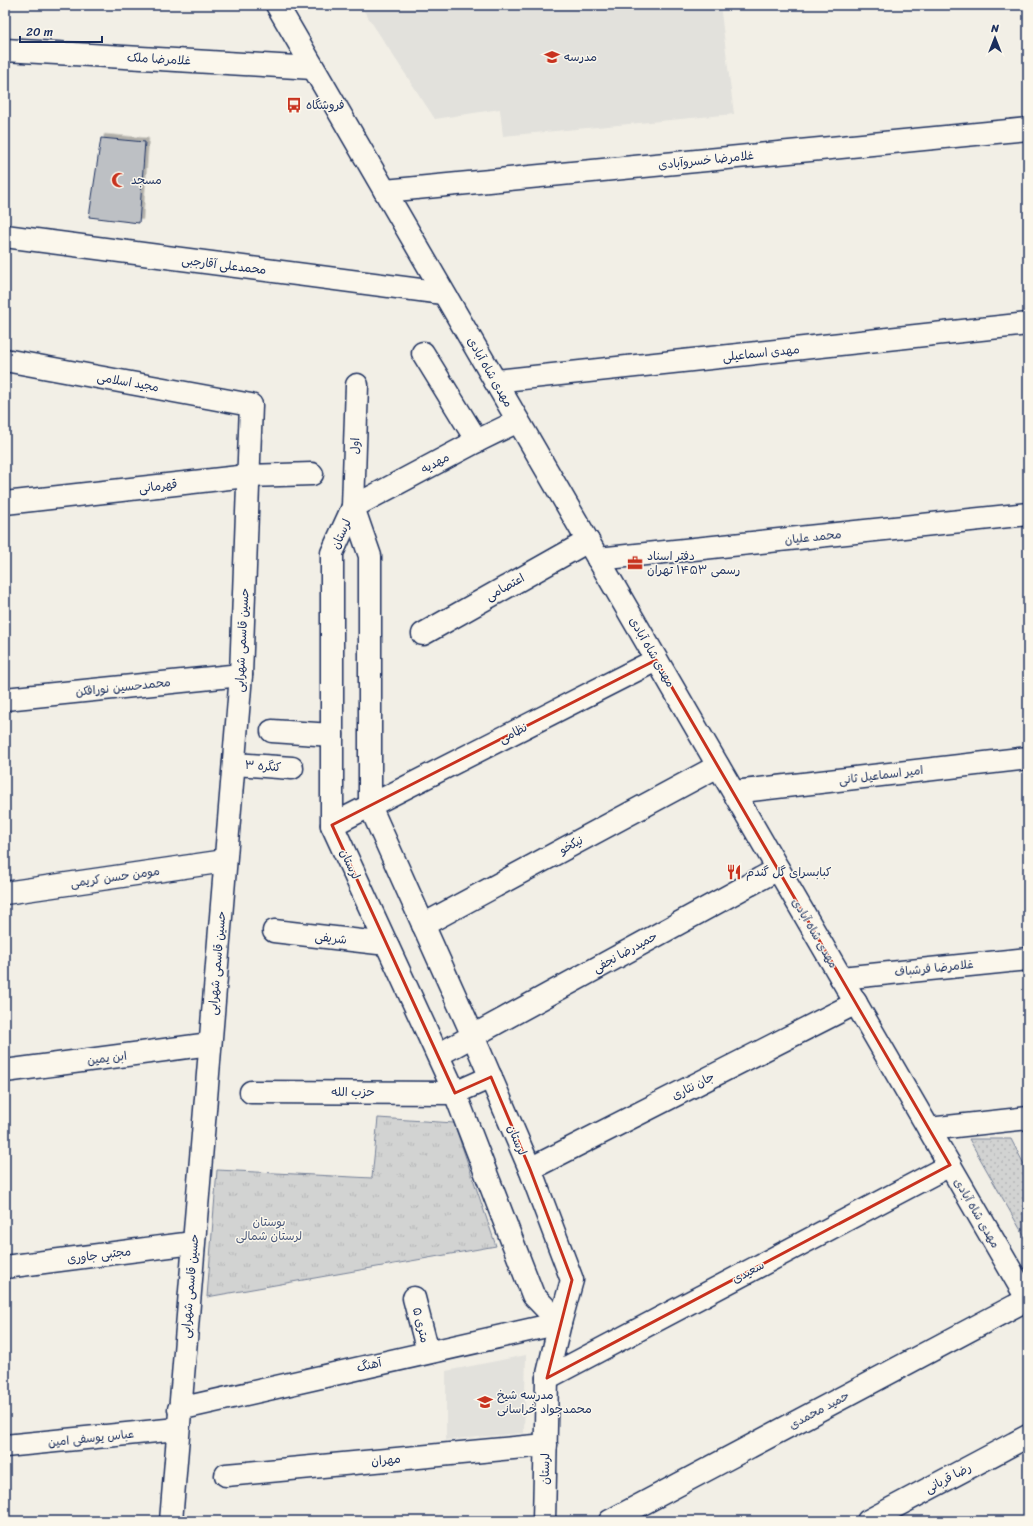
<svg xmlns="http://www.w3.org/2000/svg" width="1033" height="1526" font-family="Sriracha,'Playpen Sans Arabic',sans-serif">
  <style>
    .built { fill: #e2e1dc }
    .grass { fill: url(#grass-dots); stroke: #768198 }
    .park { fill: url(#park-tufts); stroke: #768198 }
    .building { fill: #bdc0c4; stroke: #1b2f5e; filter: url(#shadow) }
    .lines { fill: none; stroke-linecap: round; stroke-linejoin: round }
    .minor-casing { stroke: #1b2f5e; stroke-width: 25 }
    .major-casing { stroke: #1b2f5e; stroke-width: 25 }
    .minor { stroke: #fbf7ec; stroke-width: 22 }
    .major { stroke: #fbf7ec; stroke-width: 22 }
    .marked { fill: none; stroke: #c8321e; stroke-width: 3; stroke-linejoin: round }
    .labels { text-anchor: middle; stroke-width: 3; stroke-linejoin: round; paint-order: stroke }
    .poi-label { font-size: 12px; fill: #1b2f5e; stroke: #fbf7ec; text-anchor: start }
    .street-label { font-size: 12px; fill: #1b2f5e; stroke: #fbf7ec }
    .park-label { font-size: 12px; fill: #49587b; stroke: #fbf7ec }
  </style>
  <defs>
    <pattern id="grass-dots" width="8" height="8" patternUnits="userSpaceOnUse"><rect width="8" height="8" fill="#d2d3d2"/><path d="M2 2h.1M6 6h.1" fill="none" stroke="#b4b5b7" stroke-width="1.8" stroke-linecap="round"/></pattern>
    <pattern id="park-tufts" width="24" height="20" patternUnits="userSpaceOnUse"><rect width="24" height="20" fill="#d2d3d2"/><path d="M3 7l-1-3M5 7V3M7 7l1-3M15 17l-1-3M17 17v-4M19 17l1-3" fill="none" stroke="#b4b5b7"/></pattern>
    <filter id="shadow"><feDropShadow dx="3.5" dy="-3.5" stdDeviation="0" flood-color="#0004"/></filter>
  </defs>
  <rect width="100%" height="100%" fill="#f2efe6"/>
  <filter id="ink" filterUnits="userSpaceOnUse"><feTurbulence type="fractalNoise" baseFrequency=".025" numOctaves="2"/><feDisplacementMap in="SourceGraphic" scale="8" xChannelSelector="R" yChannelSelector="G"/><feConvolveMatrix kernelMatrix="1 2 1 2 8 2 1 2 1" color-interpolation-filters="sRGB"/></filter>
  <g filter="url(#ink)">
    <g class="built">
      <polygon points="360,5 720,5 734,114 503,136 500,109 435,119"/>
      <polygon points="526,1355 524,1433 446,1440 446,1371"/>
    </g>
    <polygon class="grass" points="969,1139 1011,1139 1028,1172 1028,1243"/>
    <polygon class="park" points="378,1118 454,1123 496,1246 207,1297 217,1170 372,1178"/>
    <polygon class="building" points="101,138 145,142 139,223 89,217"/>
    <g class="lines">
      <g class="minor-casing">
        <g id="minor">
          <polyline points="5,50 313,68"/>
          <polyline points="385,191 1028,129"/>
          <polyline points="5,236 443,293"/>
          <polyline points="423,353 477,441"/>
          <polyline points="5,360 251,405 241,675 171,1521"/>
          <polyline points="495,381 1028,324"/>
          <polyline points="357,385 353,507 370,556 370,806 473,1036 530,1169 572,1280 560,1323 547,1378 544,1521"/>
          <polyline points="5,503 248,476 312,474"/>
          <polyline points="353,507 332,553 332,825 455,1093 533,1295 560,1323"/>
          <polyline points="353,507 477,441 518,421"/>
          <polyline points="598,559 1028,514"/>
          <polyline points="423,634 588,541"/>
          <polyline points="5,699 241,675"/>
          <polyline points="272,731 332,735"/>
          <polyline points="234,764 292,768"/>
          <polyline points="734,792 1028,758"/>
          <polyline points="332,825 656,660"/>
          <polyline points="5,893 225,861"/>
          <polyline points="423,925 718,766"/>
          <polyline points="274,931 387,944"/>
          <polyline points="841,978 1028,959"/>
          <polyline points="438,1055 778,869"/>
          <polyline points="5,1071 210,1044"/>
          <polyline points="251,1092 455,1093 491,1077"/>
          <polyline points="929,1129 1028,1118"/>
          <polyline points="530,1169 856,1003"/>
          <polyline points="5,1267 193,1243"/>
          <polyline points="414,1298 428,1352"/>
          <polyline points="547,1378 950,1165"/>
          <polyline points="179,1409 560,1323"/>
          <polyline points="5,1446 177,1429"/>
          <polyline points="226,1475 546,1445"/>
          <polyline points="610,1521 1028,1299"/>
          <polyline points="868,1521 1028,1436"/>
        </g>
      </g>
      <g class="major-casing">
        <polyline id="major" points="277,5 1028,1300"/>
      </g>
      <use href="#minor" class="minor"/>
      <use href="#major" class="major"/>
    </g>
  </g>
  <path class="marked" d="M 656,660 L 950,1165 L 547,1378 L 572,1280 L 530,1169 L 491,1077 L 455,1093 L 332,825 Z"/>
  <defs>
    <g id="school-bare" transform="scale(1.2)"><path d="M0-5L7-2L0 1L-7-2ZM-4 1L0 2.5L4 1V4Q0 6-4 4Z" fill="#c8321e" stroke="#fbf7ec" stroke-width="2.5" paint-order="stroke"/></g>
    <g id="bus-bare" transform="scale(1.2)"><path d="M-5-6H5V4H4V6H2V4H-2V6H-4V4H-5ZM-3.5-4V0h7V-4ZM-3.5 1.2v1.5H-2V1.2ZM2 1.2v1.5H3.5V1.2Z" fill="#c8321e" stroke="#fbf7ec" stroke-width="2.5" paint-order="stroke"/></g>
    <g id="mosque-bare" transform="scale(1.2)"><path d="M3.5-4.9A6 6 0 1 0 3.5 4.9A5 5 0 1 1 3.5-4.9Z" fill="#c8321e" stroke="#fbf7ec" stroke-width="2.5" paint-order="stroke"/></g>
    <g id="office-bare" transform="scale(1.2)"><path d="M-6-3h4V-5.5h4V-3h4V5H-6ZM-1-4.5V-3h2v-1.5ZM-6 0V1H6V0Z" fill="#c8321e" stroke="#fbf7ec" stroke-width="2.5" paint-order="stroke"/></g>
    <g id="restaurant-bare" transform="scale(1.2)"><path d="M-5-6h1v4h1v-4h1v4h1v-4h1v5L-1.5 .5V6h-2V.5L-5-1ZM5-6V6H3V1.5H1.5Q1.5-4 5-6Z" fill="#c8321e" stroke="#fbf7ec" stroke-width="2.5" paint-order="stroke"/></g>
  </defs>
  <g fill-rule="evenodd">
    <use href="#school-bare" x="552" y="57"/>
    <use href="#bus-bare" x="294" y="105"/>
    <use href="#mosque-bare" x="119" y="180"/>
    <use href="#office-bare" x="635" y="563"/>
    <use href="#restaurant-bare" x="734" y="872"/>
    <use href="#school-bare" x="485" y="1402"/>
  </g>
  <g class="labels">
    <g class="poi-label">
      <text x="564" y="61">مدرسه</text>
      <text x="306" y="109">فروشگاه</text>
      <text x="131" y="184">مسجد</text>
      <text x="647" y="560">دفتر اسناد<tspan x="647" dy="14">رسمی ۱۴۵۳ تهران</tspan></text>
      <text x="746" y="876">کبابسرای گل گندم</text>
      <text x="497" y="1399">مدرسه شیخ<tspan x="497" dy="14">محمدجواد خراسانی</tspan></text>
    </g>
    <g class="street-label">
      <text transform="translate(159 59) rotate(3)" y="4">غلامرضا ملک</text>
      <text transform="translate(706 160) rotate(-6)" y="4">غلامرضا خسروآبادی</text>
      <text transform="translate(224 265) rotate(7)" y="4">محمدعلی آقارجبی</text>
      <text transform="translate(761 353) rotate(-6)" y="4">مهدی اسماعیلی</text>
      <text transform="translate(490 372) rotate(60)" y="4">مهدی شاه آبادی</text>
      <text transform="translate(128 382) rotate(10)" y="4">مجید اسلامی</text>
      <text transform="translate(355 446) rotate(-88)" y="4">اول</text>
      <text transform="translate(435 463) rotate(-28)" y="4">مهدیه</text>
      <text transform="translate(158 486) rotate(-7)" y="4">قهرمانی</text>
      <text transform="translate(341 534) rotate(-66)" y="4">لرستان</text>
      <text transform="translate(813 537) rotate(-6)" y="4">محمد علیان</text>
      <text transform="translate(505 587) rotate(-29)" y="4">اعتصامی</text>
      <text transform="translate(242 640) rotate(-87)" y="4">حسین قاسمی شهرابی</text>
      <text transform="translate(652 652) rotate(60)" y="4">مهدی شاه آبادی</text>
      <text transform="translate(123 687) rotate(-6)" y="4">محمدحسین نورافکن</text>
      <text transform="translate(513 733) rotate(-27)" y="4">نظامی</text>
      <text transform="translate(263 766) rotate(4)" y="4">کنگره ۳</text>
      <text transform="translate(881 775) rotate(-7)" y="4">امیر اسماعیل ثانی</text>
      <text transform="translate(571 845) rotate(-28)" y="4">نیکخو</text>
      <text transform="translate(350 864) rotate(65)" y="4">لرستان</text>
      <text transform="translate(115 877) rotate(-8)" y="4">مومن حسن کریمی</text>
      <text transform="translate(815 933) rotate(60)" y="4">مهدی شاه آبادی</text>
      <text transform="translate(331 938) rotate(6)" y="4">شریفی</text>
      <text transform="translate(625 952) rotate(-29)" y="4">حمیدرضا نجفی</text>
      <text transform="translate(217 963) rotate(-85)" y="4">حسین قاسمی شهرابی</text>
      <text transform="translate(934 968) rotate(-6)" y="4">غلامرضا فرشباف</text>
      <text transform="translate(107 1058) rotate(-7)" y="4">ابن یمین</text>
      <text transform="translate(693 1086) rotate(-27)" y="4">جان نثاری</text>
      <text x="353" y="1096">حزب الله</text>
      <text transform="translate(517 1140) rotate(67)" y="4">لرستان</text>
      <text transform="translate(977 1213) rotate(60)" y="4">مهدی شاه آبادی</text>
      <text transform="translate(99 1255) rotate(-7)" y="4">مجتبی جاوری</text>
      <text transform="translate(748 1272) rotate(-28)" y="4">سعیدی</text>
      <text transform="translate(190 1286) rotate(-85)" y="4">حسین قاسمی شهرابی</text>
      <text transform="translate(421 1325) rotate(76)" y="4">۵ متری</text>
      <text transform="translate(369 1365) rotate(-13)" y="4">آهنگ</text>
      <text transform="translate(819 1410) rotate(-28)" y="4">حمید محمدی</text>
      <text transform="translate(91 1438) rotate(-6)" y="4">عباس یوسفی امین</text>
      <text transform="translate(386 1460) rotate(-5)" y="4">مهران</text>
      <text transform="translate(545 1469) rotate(-89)" y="4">لرستان</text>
      <text transform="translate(948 1478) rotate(-28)" y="4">رضا قربانی</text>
    </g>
    <g class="park-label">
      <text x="269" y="1226">بوستان<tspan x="269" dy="14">لرستان شمالی</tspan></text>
    </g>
  </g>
  <rect width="1033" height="1526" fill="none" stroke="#fbf7ec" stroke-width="20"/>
  <rect x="10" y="10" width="1013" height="1506" fill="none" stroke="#1b2f5e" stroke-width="1.5" filter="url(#ink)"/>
  <g transform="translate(995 38)" stroke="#fbf7ec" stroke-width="3" paint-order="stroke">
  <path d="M0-3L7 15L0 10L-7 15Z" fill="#1b2f5e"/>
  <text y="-6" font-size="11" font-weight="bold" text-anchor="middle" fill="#1b2f5e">N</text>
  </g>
  <path d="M20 36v6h82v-6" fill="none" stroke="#1b2f5e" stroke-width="2"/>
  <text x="26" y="36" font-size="12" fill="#1b2f5e" stroke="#fbf7ec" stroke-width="3" paint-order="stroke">20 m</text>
</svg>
